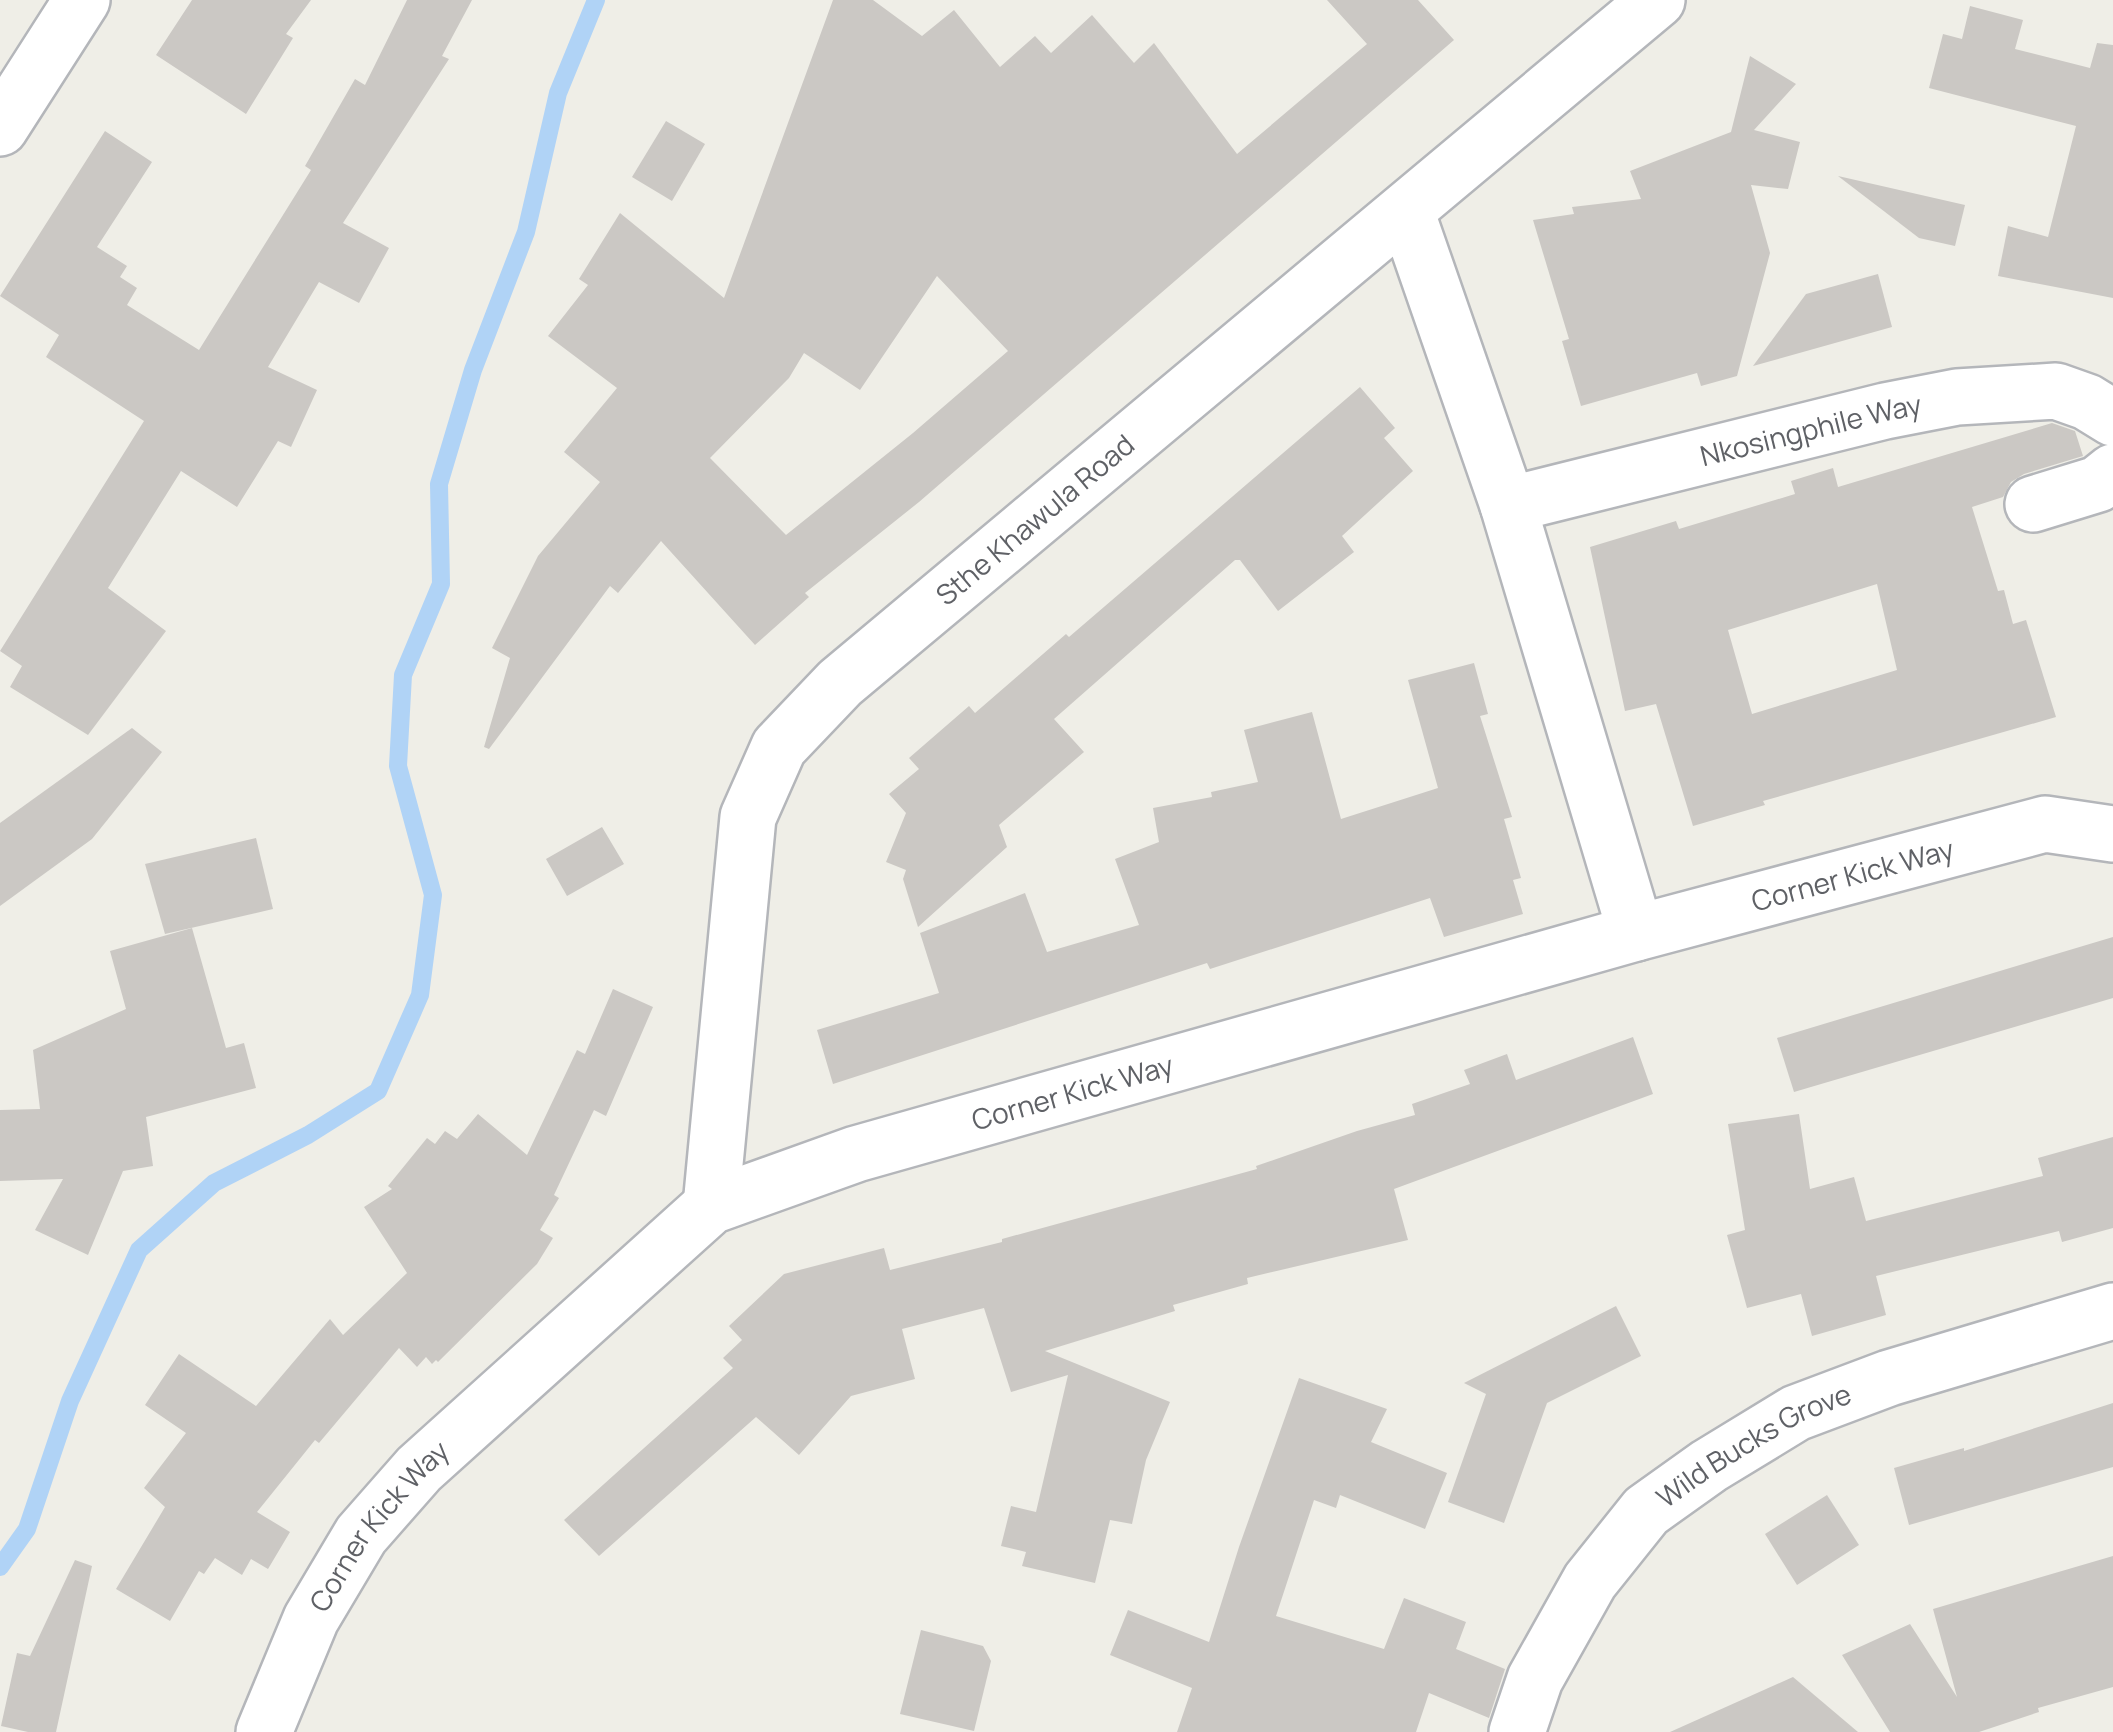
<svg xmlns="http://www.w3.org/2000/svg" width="2113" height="1732" font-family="Manrope,sans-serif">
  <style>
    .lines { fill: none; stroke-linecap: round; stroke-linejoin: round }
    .stream { stroke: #b0d3f6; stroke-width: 18 }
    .building { fill: #cbc8c4; fill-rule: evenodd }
    .minor-casing { stroke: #b4b6ba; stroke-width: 60 }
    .minor { stroke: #fff; stroke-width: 55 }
    .labels { text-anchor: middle; stroke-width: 10; stroke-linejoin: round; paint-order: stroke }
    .street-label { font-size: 28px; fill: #5f6166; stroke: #fff }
  </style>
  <rect width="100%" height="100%" fill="#efeee7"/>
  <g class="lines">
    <polyline class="stream" points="0,1567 27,1529 70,1401 139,1250 214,1183 308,1135 378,1091 420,995 433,895 398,766 403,675 441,584 439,484 473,370 526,232 558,93 596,0"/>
  </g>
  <g class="building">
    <polygon points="192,0 311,0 286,34 293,38 246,114 156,55"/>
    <polygon points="407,0 472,0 442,56 449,59 343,223 389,248 359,303 319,282 268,367 317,390 291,447 278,441 237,507 181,471 108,588 166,631 88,735 10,687 22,666 0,651 144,421 46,357 59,335 0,296 105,131 152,162 97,247 127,266 120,277 137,288 127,305 199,350 311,170 305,166 355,79 365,85"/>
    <path d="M 833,0 L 873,0 L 922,36 L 954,10 L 1000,67 L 1035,36 L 1051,53 L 1092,15 L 1134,63 L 1154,43 L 1237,154 L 1367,44 L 1327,0 L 1418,0 L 1454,40 L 919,502 L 805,593 L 809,597 L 755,645 L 661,541 L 618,593 L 610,586 L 489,749 L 484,747 L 510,658 L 492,648 L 538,556 L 600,482 L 564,452 L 617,388 L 548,336 L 588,285 L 579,279 L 620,213 L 724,298 ZM 937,276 L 1008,351 L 913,433 L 786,535 L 710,458 L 789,378 L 804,353 L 860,390 Z"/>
    <polygon points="1970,6 2023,20 2015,49 2090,68 2097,43 2113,45 2113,298 1998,276 2008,226 2048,237 2076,126 1929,88 1943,34 1962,39"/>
    <polygon points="1750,56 1796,84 1754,130 1800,142 1788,189 1751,185 1770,253 1737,376 1701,386 1697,373 1581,406 1562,341 1569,339 1533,220 1574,214 1572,207 1641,199 1630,171 1731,132"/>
    <polygon points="666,121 705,144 672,201 632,177"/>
    <polygon points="1838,176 1965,205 1955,246 1919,238"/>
    <polygon points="1878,274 1892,327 1753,366 1806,294"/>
    <polygon points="1360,387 1395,428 1384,438 1413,471 1342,536 1354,552 1278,611 1240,560 1235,560 1054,719 1084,752 999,825 1007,847 918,927 903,879 906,870 886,862 906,813 889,794 919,769 909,758 969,706 975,713 1066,634 1069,637"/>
    <path d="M 2052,423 L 2075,431 L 2083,456 L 2024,474 L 2011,482 L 2003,497 L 1972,507 L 1998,591 L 2004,590 L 2013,624 L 2026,620 L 2056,717 L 1763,801 L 1765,805 L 1693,826 L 1656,704 L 1625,711 L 1590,547 L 1676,521 L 1679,529 L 1795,494 L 1791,481 L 1833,468 L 1838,487 ZM 1877,584 L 1897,670 L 1752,714 L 1728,630 Z"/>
    <polygon points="1474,663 1488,714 1480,716 1512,817 1504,819 1521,878 1513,880 1523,914 1444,937 1430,898 1210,969 1207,963 833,1084 817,1030 939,993 920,933 1025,893 1047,952 1139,925 1115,859 1159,842 1153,808 1212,797 1211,792 1258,782 1244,730 1312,712 1341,819 1438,788 1408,680"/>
    <polygon points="132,728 162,752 92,839 0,906 0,823"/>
    <polygon points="602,827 624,864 567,896 546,859"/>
    <polygon points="256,838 273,909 165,934 145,864"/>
    <polygon points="192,928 226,1048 244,1043 256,1088 146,1117 153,1166 123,1171 88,1255 35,1230 63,1179 0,1181 0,1110 40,1109 33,1050 126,1009 110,951"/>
    <polygon points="2113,937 2113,998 1794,1092 1777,1038"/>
    <polygon points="613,989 653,1007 606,1116 594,1110 554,1195 559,1198 540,1230 553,1238 537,1264 438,1362 436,1360 432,1364 426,1357 417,1367 399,1348 319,1443 315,1440 257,1512 290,1532 268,1569 251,1559 242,1575 215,1558 204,1574 199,1571 170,1621 116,1589 165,1507 144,1488 186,1433 145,1405 179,1354 256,1406 330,1319 343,1335 407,1273 364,1207 392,1189 388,1186 427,1138 435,1144 445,1131 457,1139 478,1114 527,1155 577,1050 585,1054"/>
    <polygon points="1633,1037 1653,1094 1394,1189 1408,1240 1247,1278 1248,1284 1173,1305 1175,1311 1045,1351 1170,1402 1146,1460 1132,1524 1110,1520 1095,1583 1022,1566 1026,1552 1001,1546 1011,1506 1036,1512 1068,1375 1011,1392 984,1308 902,1329 915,1379 851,1396 799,1455 756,1417 599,1556 564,1520 733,1368 723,1358 742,1340 729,1326 784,1274 884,1248 890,1270 1002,1242 1002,1239 1257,1169 1256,1166 1357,1131 1415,1115 1412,1104 1470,1084 1464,1070 1507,1054 1516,1080"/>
    <polygon points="1799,1114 1810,1189 1854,1177 1866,1221 2043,1176 2038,1158 2113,1137 2113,1228 2062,1242 2059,1231 1876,1276 1886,1315 1812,1336 1801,1294 1747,1308 1727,1235 1745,1230 1728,1124"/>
    <polygon points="1616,1306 1641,1356 1547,1403 1504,1523 1448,1502 1486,1394 1464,1383"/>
    <polygon points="1299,1378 1387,1409 1371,1442 1447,1473 1425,1529 1340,1495 1336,1508 1314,1500 1276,1616 1384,1649 1404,1598 1466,1622 1456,1649 1505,1669 1489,1718 1429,1693 1416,1732 1177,1732 1192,1688 1110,1655 1128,1610 1209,1642 1239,1547"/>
    <polygon points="2113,1403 2113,1467 1909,1525 1894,1468 1964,1448 1964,1451"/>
    <polygon points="1827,1495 1859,1545 1797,1585 1765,1534"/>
    <polygon points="2113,1556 2113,1687 2038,1708 2039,1712 1979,1732 1890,1732 1842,1655 1910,1624 1957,1697 1933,1609"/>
    <polygon points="75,1560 92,1566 56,1732 28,1732 1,1726 17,1653 30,1656"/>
    <polygon points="921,1630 983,1646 991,1661 974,1731 900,1714"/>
    <polygon points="1793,1677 1858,1732 1670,1732"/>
  </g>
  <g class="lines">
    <g class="minor-casing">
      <g id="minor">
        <polyline points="0,128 82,0"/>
        <polyline points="1406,211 1508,505 1636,933"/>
        <polyline points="2033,504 2098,484 2113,472"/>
        <path id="s1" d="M 1508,505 L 1885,411 L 1957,397 L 2056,391 L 2087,402 L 2113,418"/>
        <path id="s2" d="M 711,1206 L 748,817 L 779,747 L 840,683 L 1657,0"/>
        <path id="s3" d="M 264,1732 L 311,1619 L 361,1535 L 419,1469 L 711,1206 L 856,1154 L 1636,933 L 2045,824 L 2113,834"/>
        <path id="s4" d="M 1517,1732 L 1535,1679 L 1590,1581 L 1646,1511 L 1709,1466 L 1796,1413 L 1889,1378 L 2113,1311"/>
      </g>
    </g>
    <use href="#minor" class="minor"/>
  </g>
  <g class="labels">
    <g class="street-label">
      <text dy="10" stroke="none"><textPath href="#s1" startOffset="312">Nkosingphile Way</textPath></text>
      <text dy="10" stroke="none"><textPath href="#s2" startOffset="810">Sthe Khawula Road</textPath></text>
      <text dy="10" stroke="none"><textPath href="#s3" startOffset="1890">Corner Kick Way</textPath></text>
      <text dy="10" stroke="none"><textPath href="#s3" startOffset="1080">Corner Kick Way</textPath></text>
      <text dy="10" stroke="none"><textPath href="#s4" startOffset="385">Wild Bucks Grove</textPath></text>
      <text dy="10" stroke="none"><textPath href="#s3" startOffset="238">Corner Kick Way</textPath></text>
    </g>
  </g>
</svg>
